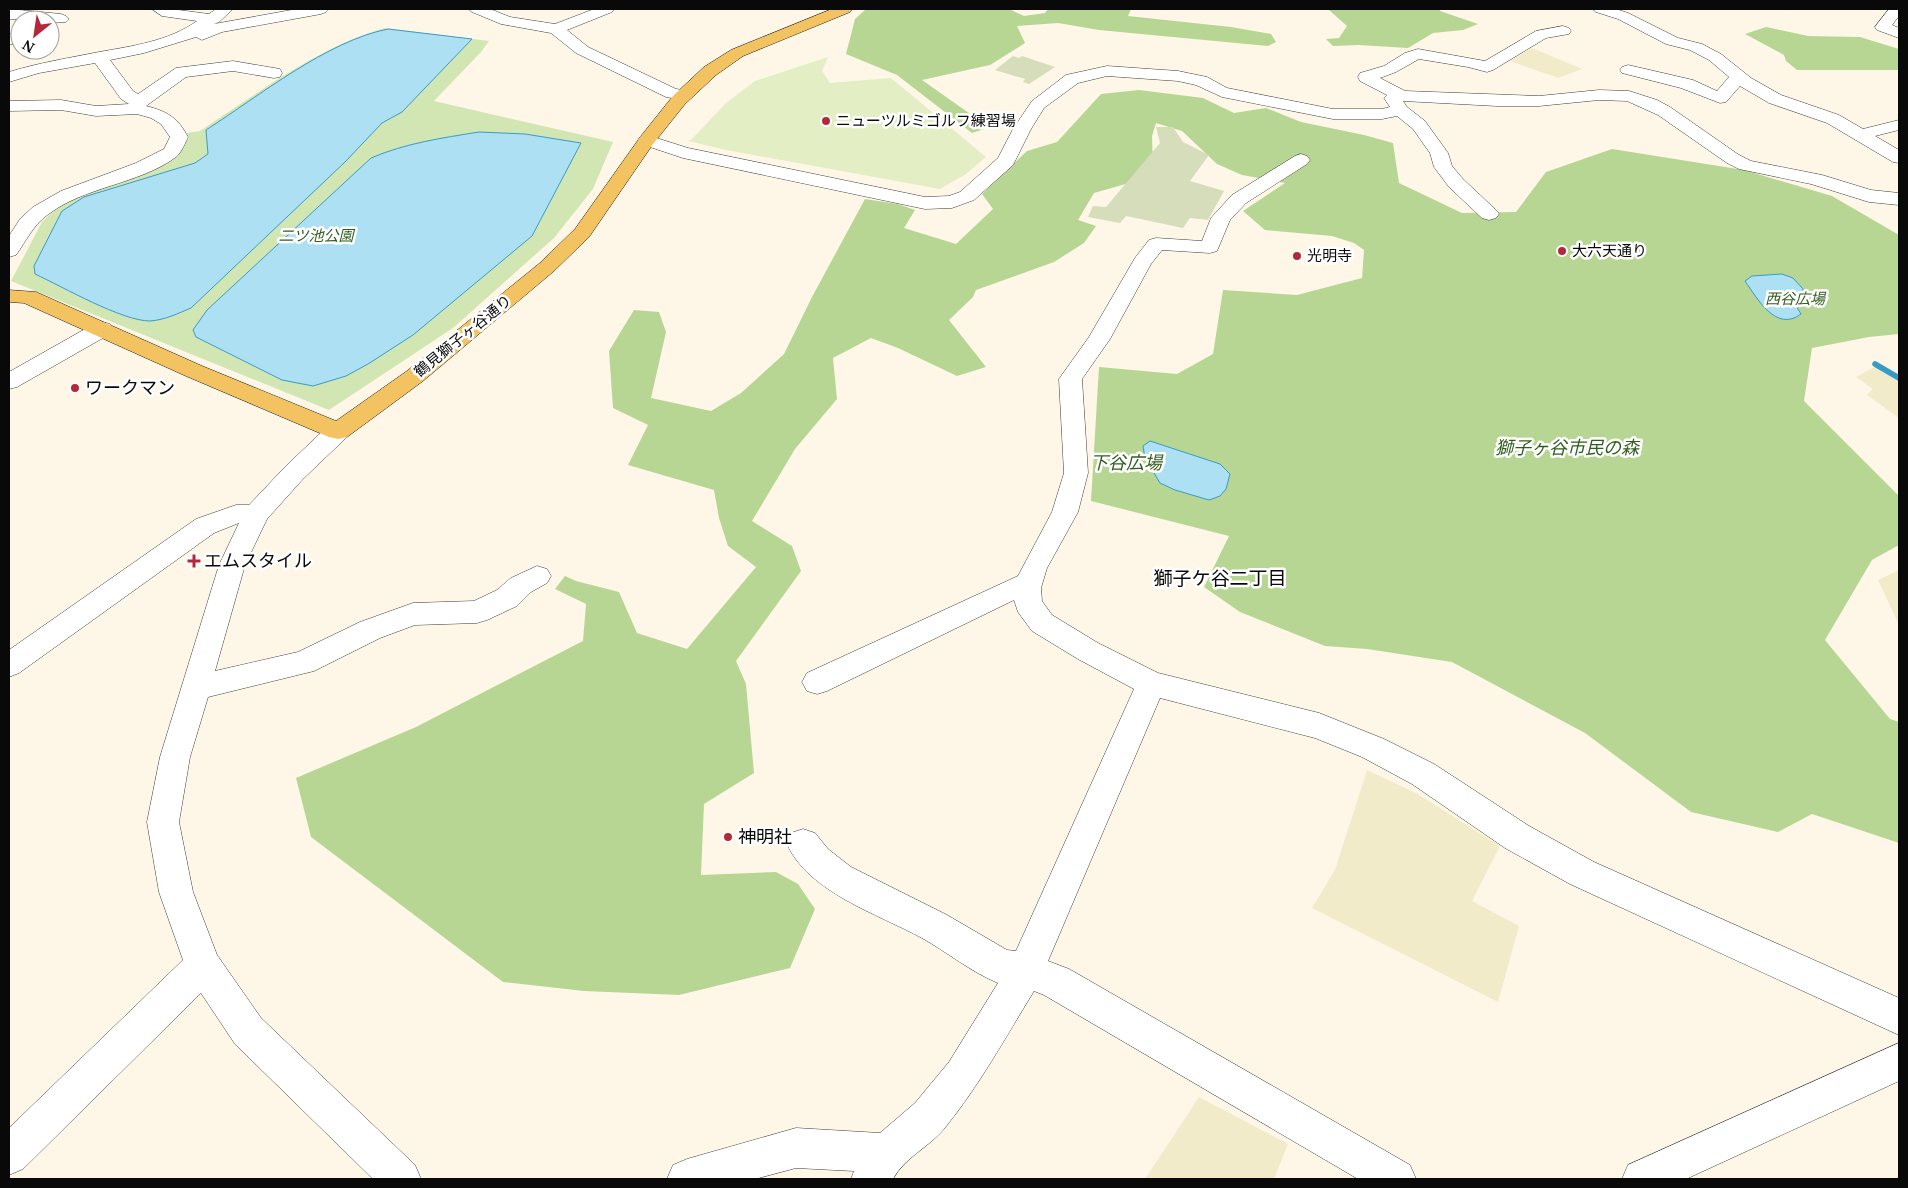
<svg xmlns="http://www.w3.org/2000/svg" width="1908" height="1188" font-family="'Noto Serif','Noto Sans JP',serif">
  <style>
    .farmland { fill: #f2ebc9 }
    .green { fill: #d2e6b3 }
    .forest { fill: #b7d693 }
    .cemetery { fill: #d5ddbb }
    .pitch { fill: #e3eec4 }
    .water { fill: #aee0f3; stroke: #379bc8 }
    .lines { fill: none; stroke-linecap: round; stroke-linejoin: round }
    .stream { stroke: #379bc8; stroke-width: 5.5 }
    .minor-casing { stroke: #3c3c3c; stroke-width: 1 }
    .major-casing { stroke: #1a1a1a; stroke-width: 1 }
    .minor { fill: #fff; fill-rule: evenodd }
    .major { fill: #f4c361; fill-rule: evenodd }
    .poi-dot { fill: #b3283b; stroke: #fff; stroke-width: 2 }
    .labels { text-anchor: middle; stroke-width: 5; stroke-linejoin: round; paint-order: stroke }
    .far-poi-label { font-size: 15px; fill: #090909; stroke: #fff; text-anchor: start }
    .far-park-label { font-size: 15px; font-style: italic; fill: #315d1e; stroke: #fff }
    .far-street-label { font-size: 15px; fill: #090909; stroke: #fff }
    .poi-label { font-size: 18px; fill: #090909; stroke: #fff; text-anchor: start }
    .park-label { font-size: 18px; font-style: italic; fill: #315d1e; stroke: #fff }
    .neighbourhood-label { font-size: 19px; fill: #090909; stroke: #fff }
  </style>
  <rect width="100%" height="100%" fill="#fef7e7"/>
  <g class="farmland">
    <polygon points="1532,48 1582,69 1558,78 1510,61"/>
    <polygon points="1876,366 1899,381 1899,418 1867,395 1873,389 1856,377"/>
    <polygon points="1899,570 1899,625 1878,580"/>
    <polygon points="1367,770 1416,793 1500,846 1472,901 1519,926 1498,1002 1312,908 1335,870"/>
    <polygon points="1199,1097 1288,1144 1274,1179 1145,1179"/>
  </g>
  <path class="green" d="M 385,28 L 489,41 L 481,52 L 434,101 L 613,142 L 593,189 L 554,238 L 453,328 L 329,410 L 11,281 L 42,222 L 56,208 L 74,199 L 166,161 L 189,138 L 187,133 L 200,131 C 257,94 319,46 385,28 Z"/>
  <g class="forest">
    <polygon points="866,9 1009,9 1024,16 1045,13 1048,9 1131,9 1128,16 1231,27 1271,34 1276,42 1268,46 1099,30 1058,23 1017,26 1025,43 990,65 922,80 976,118 1000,124 972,133 897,75 846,54 855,19"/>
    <polygon points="1334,9 1440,9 1440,11 1478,24 1463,30 1433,33 1408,48 1359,45 1333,46 1326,39 1339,38 1347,26 1329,10"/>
    <polygon points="1766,27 1808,36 1860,37 1899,49 1899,70 1797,70 1786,61 1784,55 1745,34"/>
    <polygon points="1139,90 1203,98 1234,113 1266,108 1301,122 1364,135 1393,143 1399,183 1462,213 1516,212 1546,172 1612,149 1744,170 1832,196 1899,235 1899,334 1869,337 1812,348 1804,401 1899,496 1899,545 1872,560 1825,640 1890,719 1899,722 1899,843 1812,814 1778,832 1691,812 1585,733 1452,662 1367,649 1325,646 1240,612 1204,587 1229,536 1091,501 1099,367 1177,374 1213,354 1223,290 1297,295 1362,278 1364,250 1354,243 1332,236 1265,230 1243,211 1285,183 1242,175 1217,164 1182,131 1156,123 1152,136 1153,165 1136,181 1094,193 1078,220 1096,226 1084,243 1054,262 976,290 973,297 949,320 986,367 957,376 898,348 871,338 833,358 837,399 795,449 752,521 792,546 801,571 736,661 746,684 754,773 704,804 701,875 776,872 798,884 815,909 790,968 679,995 584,991 503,982 311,837 296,778 416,727 583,641 586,604 555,589 565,576 576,581 619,592 637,633 687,649 756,567 728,546 719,518 714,490 628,465 648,425 613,408 609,351 634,310 659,312 666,332 651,398 711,411 741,393 784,354 812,297 865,199 898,204 915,210 904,228 956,244 993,209 982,194 1027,151 1057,142 1101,94"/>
  </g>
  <g class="cemetery">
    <polygon points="1013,56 1019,58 1022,56 1055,67 1029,84 1023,82 1025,79 995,70"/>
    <polygon points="1156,127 1173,127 1183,142 1209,155 1190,181 1224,191 1208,220 1190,218 1183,228 1126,216 1120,223 1088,217 1093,206 1106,207 1160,143"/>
  </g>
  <polygon class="pitch" points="828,57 822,71 830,83 891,78 986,157 966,174 940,189 726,150 688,141 692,139 726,103 755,81"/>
  <g class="water">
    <path d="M 388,29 L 472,39 L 402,112 L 382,123 L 345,162 L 191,308 C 179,313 165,320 150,321 C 122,321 63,287 35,274 L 34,266 L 62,211 L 84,197 L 195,163 L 208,154 L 206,130 C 259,96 327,41 388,29 Z"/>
    <path d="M 479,132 L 525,134 L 581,143 L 532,236 L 413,335 L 368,364 L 346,376 L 313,386 L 282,380 L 196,337 L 193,330 L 207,310 L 371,158 C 406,143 442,138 479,132 Z"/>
    <path d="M 1782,274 L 1793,278 L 1803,289 L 1803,293 L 1795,294 L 1791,298 L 1801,314 C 1776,333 1757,298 1745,281 L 1752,276 Z"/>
    <polygon points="1150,441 1220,464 1230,474 1226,489 1220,496 1209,500 1175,490 1160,483 1145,458 1143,446"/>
  </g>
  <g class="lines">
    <polyline class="stream" points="1875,364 1899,378"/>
    <g class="minor-casing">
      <g id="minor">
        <polygon points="9,9 61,14 66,16 69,19 66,22 50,23 50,20 9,19"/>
        <path d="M 152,9 L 171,9 L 209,14 L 216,9 L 233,9 L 219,22 L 214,24 L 297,9 L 329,9 L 326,12 L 321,14 L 222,32 L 202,40 L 196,37 L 144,53 L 110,60 L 133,91 L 138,94 L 176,68 L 233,61 L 274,68 L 280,69 L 282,73 L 280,77 L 274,78 L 233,71 L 186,77 L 146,106 C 167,111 178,118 188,137 C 185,143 182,152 176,157 C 138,185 84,186 46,216 C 33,226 26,241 16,255 L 9,257 L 9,236 L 20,219 L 33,207 L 61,191 L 136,163 L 164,149 L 170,137 L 161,124 L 151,118 L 137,114 L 96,116 L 61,110 L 9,111 L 9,101 L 61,100 L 96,106 L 129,104 L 121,99 L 95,63 L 39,73 L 9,82 L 9,72 C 38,63 69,58 99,52 C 133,46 169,41 197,21 L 162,16 Z"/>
        <polygon points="469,9 490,9 510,17 555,24 594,9 614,9 612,12 567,30 588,47 676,89 690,91 693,95 690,99 684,100 666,97 576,53 551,33 501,24 472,12"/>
        <polygon points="1593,9 1616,9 1628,13 1678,38 1702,44 1721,54 1751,78 1781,95 1839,115 1863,129 1899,120 1899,130 1875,136 1899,150 1899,163 1893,162 1827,123 1769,103 1740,86 1726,102 1720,103 1681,88 1622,73 1620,70 1622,67 1628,65 1693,80 1717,91 1729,77 1709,60 1690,50 1666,44 1618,19 1596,12"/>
        <polygon points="1889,9 1899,9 1899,16 1892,25 1899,28 1899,38 1877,30 1875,27"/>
        <polygon points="1563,26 1569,28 1571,31 1569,34 1546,38 1493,70 1487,72 1468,67 1419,59 1396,72 1380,78 1405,91 1539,96 1599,90 1629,91 1657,100 1670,107 1739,155 1751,161 1822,175 1871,190 1899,193 1899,205 1869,202 1811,184 1739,169 1727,163 1658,115 1627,101 1599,100 1539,106 1497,106 1403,101 1407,107 1425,121 1448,153 1452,166 1463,179 1496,210 1499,214 1496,218 1489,220 1482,218 1449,187 1434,167 1430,153 1413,129 1397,116 1382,119 1333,119 1222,97 1196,85 1178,81 1107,76 1078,83 1044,108 1031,129 1013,165 974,200 952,208 925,209 683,158 641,144 638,140 641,136 647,135 688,148 925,197 949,196 960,192 998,158 1013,129 1032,101 1066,75 1107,66 1178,71 1207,77 1227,88 1333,109 1382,109 1390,107 1384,98 1387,95 1360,81 1358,77 1360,73 1384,66 1405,53 1418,49 1485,61 1536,31"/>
        <polygon points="9,34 20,35 20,45 9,44"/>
        <path d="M 1301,154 L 1307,156 L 1310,160 L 1307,164 L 1246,203 L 1230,220 L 1217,251 L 1210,253 L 1162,250 L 1151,264 L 1110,339 L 1082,379 L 1088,473 L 1078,512 L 1047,568 L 1041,588 L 1042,601 L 1052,615 L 1098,643 L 1158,673 L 1319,713 L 1384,739 L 1434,764 L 1529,826 L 1594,862 L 1899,998 L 1899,1035 L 1570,884 L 1505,848 L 1412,784 L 1362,757 L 1315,738 L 1160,698 L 1048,961 L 1069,969 L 1410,1165 L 1416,1179 L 1358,1179 L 1044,995 L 1034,991 C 1005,1038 979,1086 944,1129 C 928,1148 905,1157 893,1179 L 851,1179 L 854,1171 L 796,1168 L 755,1179 L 667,1179 L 673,1165 L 687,1159 L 796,1128 L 880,1133 L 915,1103 L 949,1062 L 998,983 C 971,972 947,952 922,938 C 878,914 808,892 787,844 L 791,833 L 803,829 L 815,833 L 828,849 L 851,867 L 947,915 L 1007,950 L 1016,951 L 1134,689 L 1078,659 L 1032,631 L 1018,612 L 1014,600 L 827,691 L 817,694 L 807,691 L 802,682 L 807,673 L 1018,576 L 1052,512 L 1064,473 L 1059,379 L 1089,337 L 1135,258 L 1149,240 L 1156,238 L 1202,241 L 1211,218 L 1232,195 L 1295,156 Z"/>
        <polygon points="102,322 110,324 113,329 110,334 17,387 9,389 9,372 94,324"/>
        <polygon points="338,423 347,425 350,431 347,437 303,479 267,519 245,565 215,671 298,652 360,622 413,603 474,601 497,590 511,578 537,566 547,569 551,576 547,583 531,592 517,606 487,620 477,623 415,625 380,638 314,671 208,697 190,757 179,822 193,892 217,955 261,1018 415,1165 421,1179 373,1179 235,1044 201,993 23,1169 9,1175 9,1128 183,960 159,892 147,822 160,757 219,565 239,523 214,533 19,673 9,677 9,650 196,519 236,505 249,505 285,467 329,425"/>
        <polygon points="1899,1043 1899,1081 1686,1179 1622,1179 1628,1165"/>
      </g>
    </g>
    <g class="major-casing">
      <polygon id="major" points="832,9 853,9 850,12 743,56 716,75 685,104 653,144 589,237 554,271 423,381 347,437 338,439 329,437 186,376 24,303 9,302 9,290 36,292 202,366 336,421 407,371 540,263 575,229 641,136 673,96 704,67 731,50"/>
    </g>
    <use href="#minor" class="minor"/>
    <use href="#major" class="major"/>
  </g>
  <g class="poi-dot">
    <circle cx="826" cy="121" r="5"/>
    <circle cx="1562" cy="251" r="5"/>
    <circle cx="1297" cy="256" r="5"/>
    <circle cx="75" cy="388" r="5"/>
    <path d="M191.5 553.5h5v5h5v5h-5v5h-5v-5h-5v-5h5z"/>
    <circle cx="728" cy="837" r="5"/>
  </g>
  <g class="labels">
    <g class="far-poi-label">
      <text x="836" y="126">ニューツルミゴルフ練習場</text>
      <text x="1572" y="256">大六天通り</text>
      <text x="1307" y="261">光明寺</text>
    </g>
    <g class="far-park-label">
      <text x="316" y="241">二ツ池公園</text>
      <text x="1795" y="304">西谷広場</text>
    </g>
    <g class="far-street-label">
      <text transform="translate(463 336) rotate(-39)" y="5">鶴見獅子ヶ谷通り</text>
    </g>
    <g class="poi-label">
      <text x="85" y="394">ワークマン</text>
      <text x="204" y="567">エムスタイル</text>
      <text x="738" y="843">神明社</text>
    </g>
    <g class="park-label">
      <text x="1567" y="454">獅子ヶ谷市民の森</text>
      <text x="1126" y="469">下谷広場</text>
    </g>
    <g class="neighbourhood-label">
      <text x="1220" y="585">獅子ケ谷二丁目</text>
    </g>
  </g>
  <rect width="1908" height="1188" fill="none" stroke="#090909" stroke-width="20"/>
  <g transform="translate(35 35) rotate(210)"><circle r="24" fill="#ffffff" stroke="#9d9d9d"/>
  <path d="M0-4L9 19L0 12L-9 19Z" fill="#b3283b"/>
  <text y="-8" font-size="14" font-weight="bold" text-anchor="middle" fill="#090909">N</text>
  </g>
</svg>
